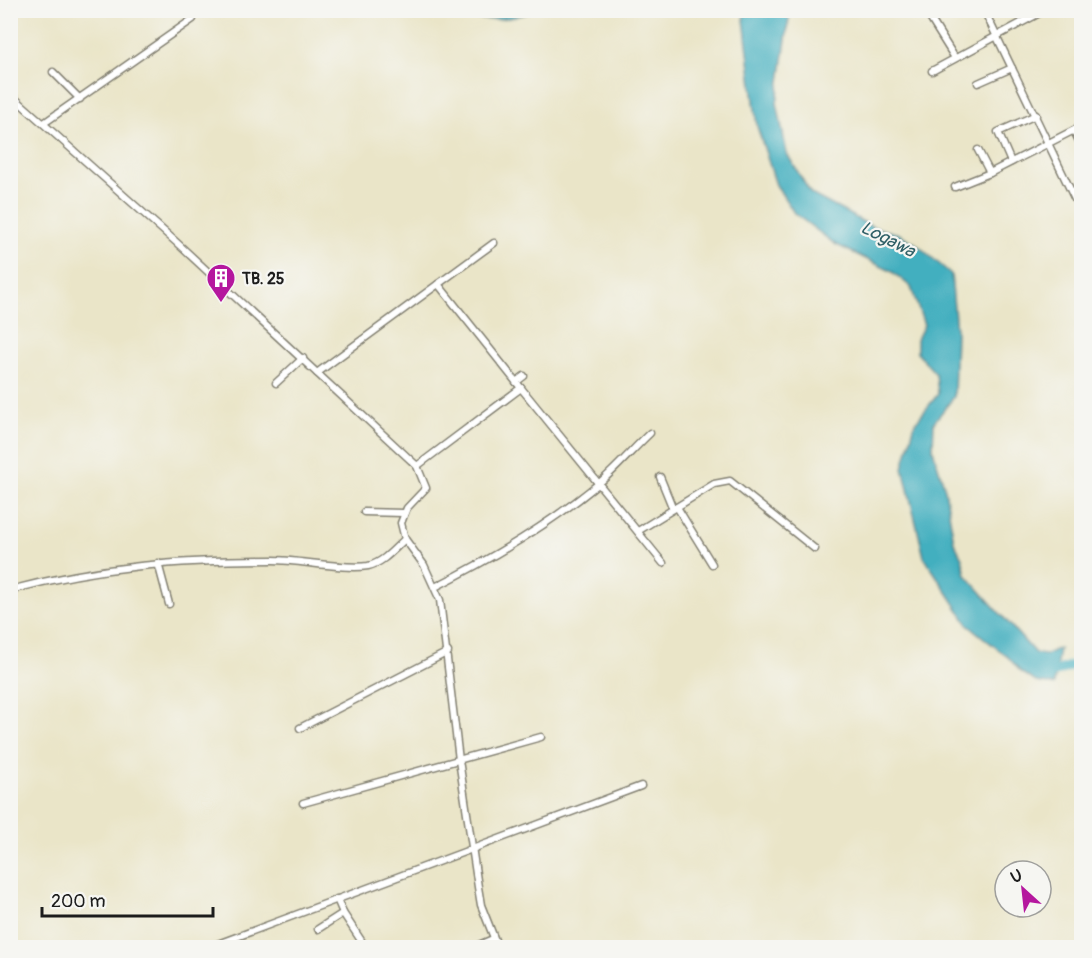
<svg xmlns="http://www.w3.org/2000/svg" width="1092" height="958" font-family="Pangolin,sans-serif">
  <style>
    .water { fill: #42afbf; stroke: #2f666e; stroke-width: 1.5 }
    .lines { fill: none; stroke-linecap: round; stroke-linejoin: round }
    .river { stroke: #42afbf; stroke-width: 10 }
    .street-casing { stroke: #838072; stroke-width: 9 }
    .street { stroke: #fff; stroke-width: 6 }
    .labels { text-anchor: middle; stroke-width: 4.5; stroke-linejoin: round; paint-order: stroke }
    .poi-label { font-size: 16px; font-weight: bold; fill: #1c1c1c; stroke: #f6f6f2; text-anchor: start }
    .water-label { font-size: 18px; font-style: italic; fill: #2d5e65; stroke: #f6f6f2 }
  </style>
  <rect width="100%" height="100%" fill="#f6f6f2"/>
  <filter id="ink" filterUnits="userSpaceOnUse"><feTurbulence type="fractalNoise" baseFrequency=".0167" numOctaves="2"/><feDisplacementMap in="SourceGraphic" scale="12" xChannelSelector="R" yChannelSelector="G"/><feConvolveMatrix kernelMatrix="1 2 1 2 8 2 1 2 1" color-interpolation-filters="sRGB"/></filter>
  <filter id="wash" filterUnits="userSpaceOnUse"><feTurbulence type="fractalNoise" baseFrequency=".008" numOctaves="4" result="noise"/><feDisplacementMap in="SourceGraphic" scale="24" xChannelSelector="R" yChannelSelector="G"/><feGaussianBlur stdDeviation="1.35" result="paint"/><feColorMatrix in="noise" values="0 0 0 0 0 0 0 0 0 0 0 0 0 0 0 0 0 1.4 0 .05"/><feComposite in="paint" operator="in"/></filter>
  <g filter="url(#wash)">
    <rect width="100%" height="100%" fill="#eae5c8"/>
    <g class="water">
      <path d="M 435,11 L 533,11 C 502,24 466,20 435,11 Z"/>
      <polygon points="743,11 790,11 777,103 787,154 811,194 873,227 899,234 915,243 951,274 956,331 954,397 934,422 933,450 945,489 954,542 962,558 966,575 1035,653 1045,655 1059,648 1054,685 1036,682 1020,671 1009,658 969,626 924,557 903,468 915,423 938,394 936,374 917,353 917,339 924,325 911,287 891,271 835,244 794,213 776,185 757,126"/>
    </g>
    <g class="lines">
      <polyline class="river" points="1044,671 1049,674 1082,662"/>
    </g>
  </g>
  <g filter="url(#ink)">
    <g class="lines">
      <g class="street-casing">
        <g id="street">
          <polyline points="925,10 955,58"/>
          <polyline points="984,10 1082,214"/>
          <polyline points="932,71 1045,10"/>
          <polyline points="53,72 80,99"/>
          <polyline points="978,83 1012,68"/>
          <polyline points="10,94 176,242 417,466 426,488 407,508 401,523 405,539 424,565 440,600 459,760 478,887 481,905 498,948"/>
          <polyline points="44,123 193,19 192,10"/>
          <polyline points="1074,131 1082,147"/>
          <polyline points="978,150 990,173 1082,126"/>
          <polyline points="1011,162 998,132 1036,115"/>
          <polyline points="955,187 990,173"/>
          <polyline points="438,284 521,388"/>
          <polyline points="317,373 494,243"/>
          <polyline points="516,382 524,376"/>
          <polyline points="276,383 303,358"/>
          <polyline points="417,466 521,388 663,563"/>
          <polyline points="660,477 673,509"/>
          <polyline points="677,507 712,564"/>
          <polyline points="364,512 403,513"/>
          <polyline points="638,531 714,484 730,481 815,549"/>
          <polyline points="158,563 169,604"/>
          <path d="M 435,587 C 493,558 547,526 597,485 C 616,469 632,450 650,433"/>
          <path d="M 10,590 C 101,566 179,560 273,560 C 299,560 345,570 368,566 C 383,563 394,549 405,539"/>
          <polyline points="300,728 448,652"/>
          <polyline points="303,803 541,737"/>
          <polyline points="337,899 343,913 366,948"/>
          <polyline points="318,929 343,913"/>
          <polyline points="207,948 641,786"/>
          <polyline points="472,948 493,939"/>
        </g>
      </g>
      <use href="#street" class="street"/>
    </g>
  </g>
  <defs>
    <g id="building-pin" transform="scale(1.5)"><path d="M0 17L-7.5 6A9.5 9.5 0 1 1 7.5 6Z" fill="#b5179e" stroke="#f6f6f2"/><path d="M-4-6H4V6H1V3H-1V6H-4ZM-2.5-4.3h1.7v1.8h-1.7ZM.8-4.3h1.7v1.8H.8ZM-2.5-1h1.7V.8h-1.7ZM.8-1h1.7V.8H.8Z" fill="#fff"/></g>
  </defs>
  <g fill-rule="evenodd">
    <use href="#building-pin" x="221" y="278"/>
  </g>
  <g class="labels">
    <g class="poi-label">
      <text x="242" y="284">TB. 25</text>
    </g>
    <g class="water-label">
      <text transform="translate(888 239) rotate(27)" y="6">Logawa</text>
    </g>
  </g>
  <rect width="1092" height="958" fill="none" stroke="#f6f6f2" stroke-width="36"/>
  <g transform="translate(1023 889) rotate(333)"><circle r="28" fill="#f6f6f2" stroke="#9f9f9c" stroke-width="1.5"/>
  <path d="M0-4.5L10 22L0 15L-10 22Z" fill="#b5179e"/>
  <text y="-9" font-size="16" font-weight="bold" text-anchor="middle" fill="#1c1c1c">U</text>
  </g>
  <path d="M42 907v9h171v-9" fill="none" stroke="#1c1c1c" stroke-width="3"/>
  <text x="51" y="907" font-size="18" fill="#1c1c1c" stroke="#f6f6f2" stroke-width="4.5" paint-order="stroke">200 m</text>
</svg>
